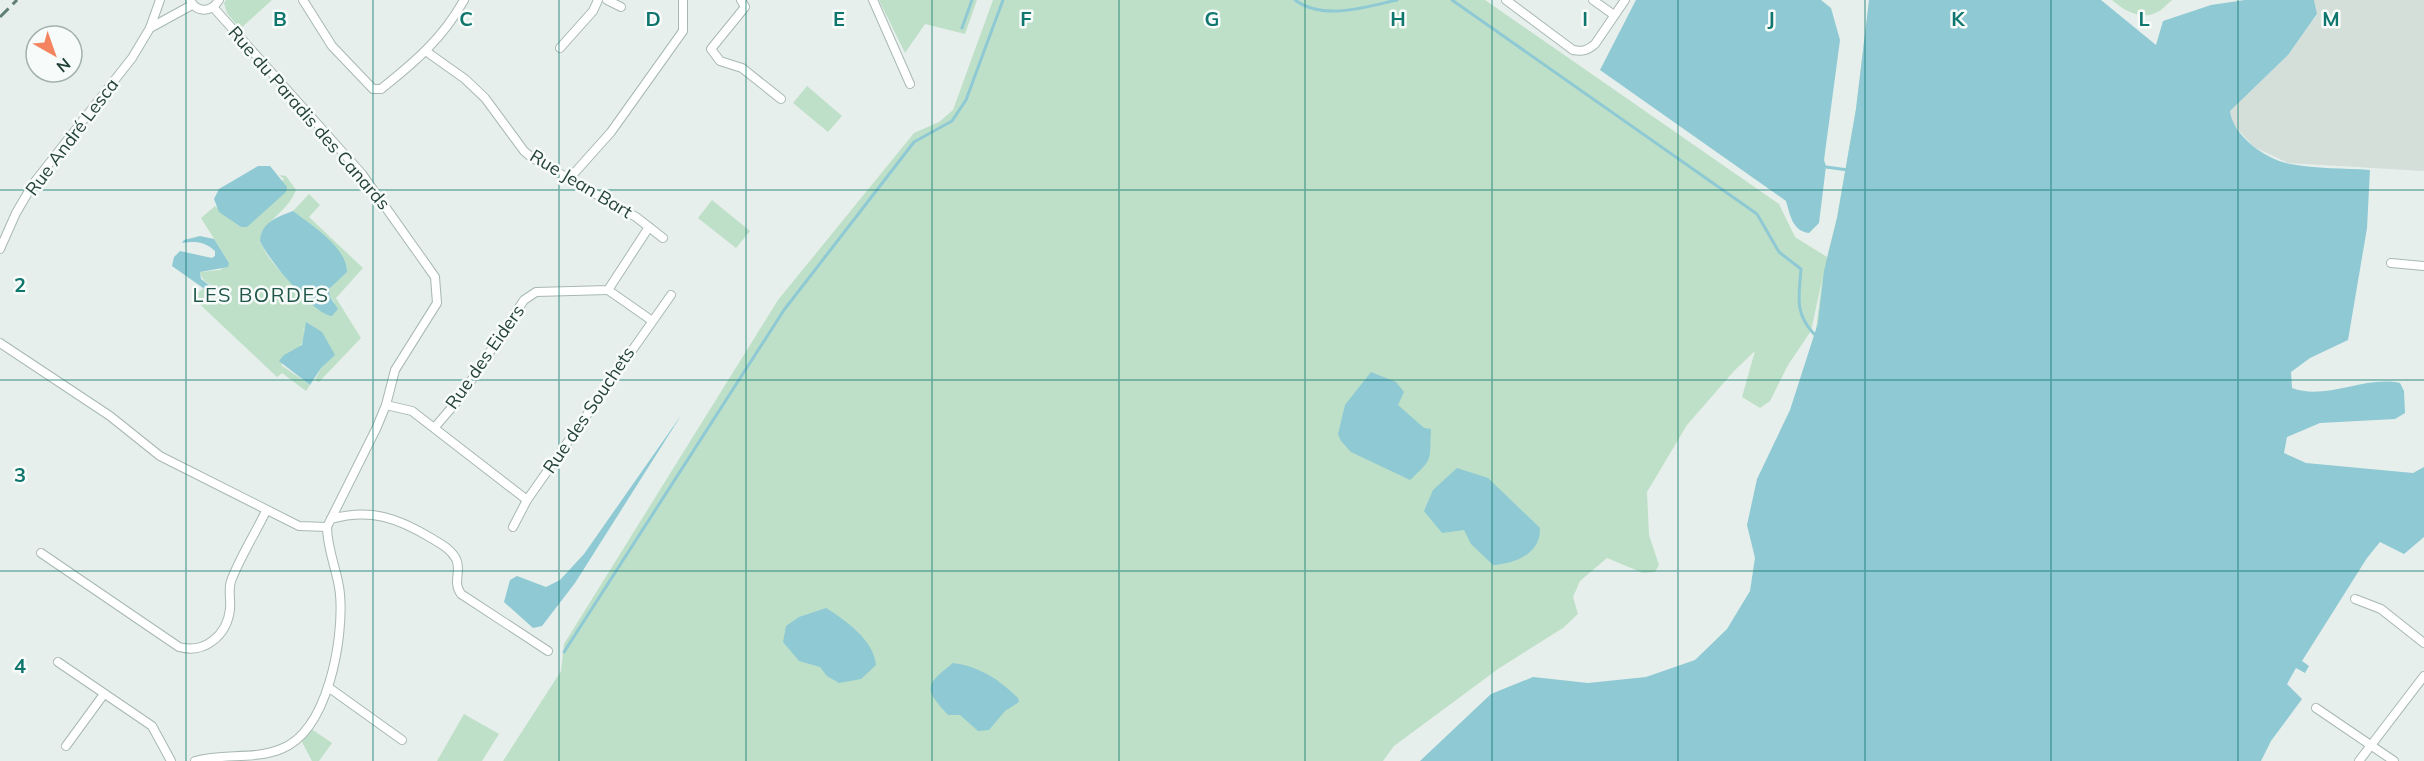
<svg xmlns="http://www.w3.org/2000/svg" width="2424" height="761" font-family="Mulish,sans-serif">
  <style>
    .built { fill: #d4dfda }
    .green { fill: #bfe0c8 }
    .water { fill: #8ec9d4 }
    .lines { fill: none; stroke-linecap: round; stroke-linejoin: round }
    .stream { stroke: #8ec9d4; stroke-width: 3 }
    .minor-casing { stroke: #a8b8b2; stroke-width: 10 }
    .minor { stroke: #fff; stroke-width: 8 }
    .rail { stroke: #5f7d75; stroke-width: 3; stroke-dasharray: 12 6; stroke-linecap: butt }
    .grid { fill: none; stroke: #0f766e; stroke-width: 1.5; stroke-opacity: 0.55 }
    .labels { text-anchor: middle; stroke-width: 5; stroke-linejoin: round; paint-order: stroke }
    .street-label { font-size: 18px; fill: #24423a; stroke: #f7fbf9 }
    .neighbourhood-label { font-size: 20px; letter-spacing: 1.5px; fill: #1f5548; stroke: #f7fbf9 }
    .grid-label { font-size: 20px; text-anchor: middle; font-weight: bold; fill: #0f766e; stroke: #f7fbf9; stroke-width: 5; stroke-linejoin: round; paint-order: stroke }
  </style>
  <rect width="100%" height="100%" fill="#e6efeb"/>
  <polygon class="built" points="2314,0 2424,0 2424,171 2288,163 2254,147 2232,123 2230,111 2288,55 2317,15"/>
  <g class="green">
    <polygon points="226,0 272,0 240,29 227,13 224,3"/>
    <polygon points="879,0 977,0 965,34 925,24 905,53"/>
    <polygon points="993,0 1485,0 1779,204 1795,237 1827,257 1837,218 1856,109 1869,2 1919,7 1816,330 1822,280 1811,331 1788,365 1770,401 1760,408 1742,397 1755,351 1734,371 1687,425 1647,492 1649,535 1659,565 1655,572 1643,573 1607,558 1580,581 1573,597 1578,614 1563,628 1498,669 1394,746 1383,761 503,761 561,671 564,644 778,300 914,133 939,122 953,110"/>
    <path d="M 2112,0 L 2172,0 C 2168,3 2165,7 2161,10 C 2144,22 2124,11 2112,0 Z"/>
    <polygon points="807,86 842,116 828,132 793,103"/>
    <path d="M 279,175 L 286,176 L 296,190 C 287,213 268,216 260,241 C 275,276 302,288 335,303 L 330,297 L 329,289 L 337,281 L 320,233 L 293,211 L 309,194 L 320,205 L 309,217 L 363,268 L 336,298 L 361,338 L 319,382 L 315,380 L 321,368 L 303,327 C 308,345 294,353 281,365 L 310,385 L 306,391 L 282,373 L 277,377 L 192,297 L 204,288 L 213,295 L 226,289 C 214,286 203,285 200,272 L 220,270 L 229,263 L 201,218 L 215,206 L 241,227 L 284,179 Z"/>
    <polygon points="712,200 750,231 736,248 698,218"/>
    <polygon points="464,714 499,734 482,761 437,761"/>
    <polygon points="310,728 332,743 319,761 312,761 302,742"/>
  </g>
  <g class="water">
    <path d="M 1636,0 L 1821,0 L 1831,8 L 1840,40 L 1824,160 L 1826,166 L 1819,223 L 1809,233 C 1792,231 1790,214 1786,201 L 1600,70 Z"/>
    <path d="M 1869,0 L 2101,0 L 2156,45 L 2163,21 L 2211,5 L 2245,0 L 2314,0 L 2317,14 L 2288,55 L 2230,111 C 2233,136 2265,159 2290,164 C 2316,169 2344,168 2370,170 L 2367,228 L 2348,340 L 2310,358 L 2291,372 L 2292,388 C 2326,401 2365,375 2400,383 L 2404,391 L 2405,413 L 2395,419 L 2320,423 L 2287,437 L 2284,453 L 2306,463 L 2413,473 L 2424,467 L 2424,537 L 2404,554 L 2380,542 L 2367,558 L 2302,661 L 2309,666 L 2305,673 L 2296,668 L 2287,684 L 2302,699 L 2271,741 L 2261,761 L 1420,761 L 1491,694 L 1533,677 L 1588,683 L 1646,677 L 1695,660 L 1727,629 L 1750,591 L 1755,558 L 1747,525 L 1757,479 L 1790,410 L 1818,323 L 1824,271 L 1837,218 L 1856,109 Z"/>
    <polygon points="258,166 270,166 287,187 286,192 247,227 241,227 219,212 214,199 219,189"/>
    <path d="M 293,211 C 311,225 347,247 347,272 L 329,289 L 330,297 L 338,309 L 332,316 C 314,315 267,258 260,241 C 261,222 278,217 293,211 Z"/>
    <path d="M 200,236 L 214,239 L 229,263 L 228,267 L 200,272 L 201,279 L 209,285 L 226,289 L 229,293 L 213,295 L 172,266 L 174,257 L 180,251 L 212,258 L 215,256 L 215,251 C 205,241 194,241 182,243 L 184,240 Z"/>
    <polygon points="306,322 322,332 335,355 321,368 310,385 279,361 284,355 302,345"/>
    <path d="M 1371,372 L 1396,382 L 1404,392 L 1398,405 L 1424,428 L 1431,429 C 1429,460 1435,457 1410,480 L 1351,452 L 1341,441 L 1338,434 L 1345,405 Z"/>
    <polygon points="682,414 575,583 542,626 533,628 504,602 510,580 517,576 546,587 560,580 584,554"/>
    <path d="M 1457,468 L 1488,478 L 1540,528 C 1541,554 1514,564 1493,565 L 1471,544 L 1464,530 L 1442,533 L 1424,511 L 1433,490 Z"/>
    <path d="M 826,608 C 845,620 874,640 876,665 L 861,679 L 839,683 L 827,676 L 820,667 L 799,661 L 783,642 L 786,626 L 799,617 Z"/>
    <path d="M 953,663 C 978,666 999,679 1018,698 L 1019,702 L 1005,711 L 989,730 L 978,731 L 960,715 L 948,715 C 923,688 925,685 953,663 Z"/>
  </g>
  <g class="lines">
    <g class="stream">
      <path d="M 1295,0 C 1323,21 1366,7 1397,0"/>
      <path d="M 1452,0 L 1757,214 L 1779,252 L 1801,269 C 1799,297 1794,312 1814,334"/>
      <polyline points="962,28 972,0"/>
      <polyline points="1826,167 1848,170"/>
      <polyline points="564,652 784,310 914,142 952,121 966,100 1003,0"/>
    </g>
    <g class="minor-casing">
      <g id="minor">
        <path d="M 190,0 C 197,13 211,13 219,0"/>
        <path d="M 303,0 L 332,46 L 373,89 L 381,89 C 415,62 443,38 464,0"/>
        <polyline points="607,0 621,7"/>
        <polyline points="741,0 745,7 711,49 720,61 742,68 781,99"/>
        <polyline points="873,0 910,84"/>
        <path d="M 1506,0 L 1573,50 C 1583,52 1588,50 1595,44 L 1625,0"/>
        <polyline points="1593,0 1614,15"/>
        <polyline points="213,7 362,174 435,277 437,303 395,370 386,405 376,429 331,519"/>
        <polyline points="150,28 160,0"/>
        <polyline points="560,48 593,11 598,0"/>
        <polyline points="427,52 465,79 485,98 524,151 531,157 636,217 663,238"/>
        <polyline points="569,179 611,132 683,31 683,0"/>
        <polyline points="0,249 16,213 33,184 132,58 150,28 192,5"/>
        <polyline points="2391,263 2424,266"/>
        <polyline points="608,290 651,320"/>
        <path d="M 0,343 L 110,416 L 160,456 L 299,526 L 327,527 L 331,519 C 370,508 398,518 431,538 C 441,544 451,549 456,559 C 462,571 452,582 461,594 L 548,651"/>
        <polyline points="386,405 412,411 527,500"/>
        <polyline points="435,427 459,399 524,300 536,292 608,290 649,227"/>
        <polyline points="513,527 527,500 671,295"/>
        <path d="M 41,553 L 179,647 C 204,654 227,636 230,609 C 231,600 228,590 231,581 C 240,557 255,534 266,511"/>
        <polyline points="2355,599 2381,609 2424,643"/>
        <polyline points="58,662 152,726 171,761"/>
        <polyline points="328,687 402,740"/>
        <polyline points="2316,708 2394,761"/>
        <polyline points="66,746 104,694"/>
        <path d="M 195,761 C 223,753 254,760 281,749 C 328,731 344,639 340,594 C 338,572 327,550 327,527"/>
        <polyline points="2359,761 2424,676"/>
      </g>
    </g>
    <use href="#minor" class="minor"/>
    <polyline class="rail" points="0,17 17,0"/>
  </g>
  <path class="grid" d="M 186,0 L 186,761M 373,0 L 373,761M 559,0 L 559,761M 746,0 L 746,761M 932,0 L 932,761M 1119,0 L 1119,761M 1305,0 L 1305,761M 1492,0 L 1492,761M 1678,0 L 1678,761M 1865,0 L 1865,761M 2051,0 L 2051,761M 2238,0 L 2238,761M 0,190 L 2424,190M 0,380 L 2424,380M 0,571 L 2424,571"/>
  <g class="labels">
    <g class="street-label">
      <text transform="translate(309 118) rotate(49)" y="6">Rue du Paradis des Canards</text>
      <text transform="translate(72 137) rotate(-53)" y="6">Rue André Lesca</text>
      <text transform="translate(581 184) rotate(31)" y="6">Rue Jean Bart</text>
      <text transform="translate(485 357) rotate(-55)" y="6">Rue des Eiders</text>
      <text transform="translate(589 410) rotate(-56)" y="6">Rue des Souchets</text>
    </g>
    <g class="neighbourhood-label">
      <text x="261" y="302">LES BORDES</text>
    </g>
  </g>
  <g class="grid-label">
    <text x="280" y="26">B</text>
    <text x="466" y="26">C</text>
    <text x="653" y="26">D</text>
    <text x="839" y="26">E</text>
    <text x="1026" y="26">F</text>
    <text x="1212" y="26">G</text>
    <text x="1398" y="26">H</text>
    <text x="1585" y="26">I</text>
    <text x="1771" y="26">J</text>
    <text x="1958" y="26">K</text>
    <text x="2144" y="26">L</text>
    <text x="2331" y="26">M</text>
    <text x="20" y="292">2</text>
    <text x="20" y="482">3</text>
    <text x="20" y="673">4</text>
  </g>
  <g transform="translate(54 54) rotate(140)"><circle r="28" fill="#f7fbf9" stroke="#a3b1ad" stroke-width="1.5"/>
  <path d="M0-4.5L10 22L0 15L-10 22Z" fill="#f4845f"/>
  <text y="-9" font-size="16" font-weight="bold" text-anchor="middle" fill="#24423a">N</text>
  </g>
</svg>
